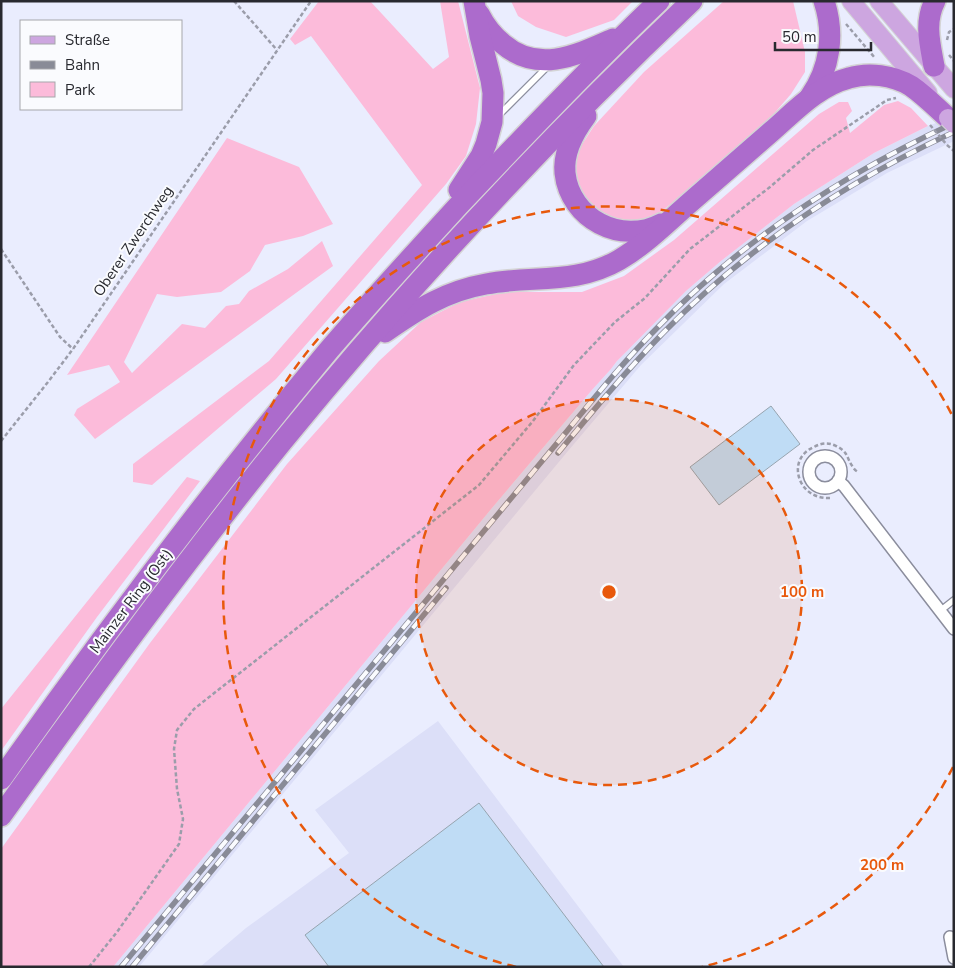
<svg xmlns="http://www.w3.org/2000/svg" width="955" height="968" font-family="'Nunito Sans',sans-serif">
  <style>
    .built { fill: #dcdff8 }
    .green { fill: #fcbbda }
    .building { fill: #bfdcf5; stroke: #96a4af }
    .lines { fill: none; stroke-linecap: round; stroke-linejoin: round }
    .service-casing { stroke: #8b8d9d; stroke-width: 8 }
    .minor-casing { stroke: #8b8d9d; stroke-width: 14 }
    .primary-casing { stroke: #d4d4d5; stroke-width: 20 }
    .motorway-casing { stroke: #d4d4d5; stroke-width: 24 }
    .path { stroke: #9b9daa; stroke-width: 2.5; stroke-dasharray: 4 2.5; stroke-linecap: butt }
    .service { stroke: #fff; stroke-width: 5.5 }
    .minor { stroke: #fff; stroke-width: 11 }
    .primary { stroke: #cda6e0; stroke-width: 18 }
    .motorway { stroke: #ac6bcc; stroke-width: 21 }
    .rail-casing { stroke: #898b97; stroke-width: 5.5 }
    .rail { stroke: #fafbfe; stroke-width: 4; stroke-dasharray: 11; stroke-linecap: butt }
    .primary-bridge-casing { stroke: #d4d4d5; stroke-width: 20; stroke-linecap: butt }
    .path-bridge { stroke: #9b9daa; stroke-width: 2.5; stroke-dasharray: 4 2.5; stroke-linecap: butt }
    .primary-bridge { stroke: #cda6e0; stroke-width: 18 }
    .ring { fill: none; stroke: #e8590c; stroke-width: 2.5; stroke-dasharray: 9 6 }
    .labels { text-anchor: middle; stroke-width: 4; stroke-linejoin: round; paint-order: stroke }
    .street-label { font-size: 15px; fill: #28292f; stroke: #fafbfe }
    .centre { fill: #e8590c; stroke: #fafbfe; stroke-width: 2.5 }
    .ring-label { font-size: 15px; text-anchor: middle; font-weight: bold; fill: #e8590c; stroke: #fafbfe; stroke-width: 4; stroke-linejoin: round; paint-order: stroke }
  </style>
  <rect width="100%" height="100%" fill="#eaedfe"/>
  <g class="built">
    <polygon points="954,116 954,141 887,173 807,221 724,284 641,365 568,451 139,967 113,967 492,508 592,390 611,369 617,361 630,348 686,291 721,261 794,204 874,153 928,126"/>
    <polygon points="438,721 624,967 200,967 246,928 349,853 315,810"/>
  </g>
  <g class="green">
    <polygon points="319,1 370,1 433,69 449,57 440,1 458,1 480,88 476,124 466,156 446,184 276,379 152,485 133,482 133,464 269,361 422,185 311,36 295,45 290,39"/>
    <polygon points="511,1 633,1 614,20 566,37 536,27 518,16"/>
    <polygon points="724,1 793,1 805,52 805,72 791,94 759,131 719,165 657,215 632,224 613,225 576,192 575,161 581,146 594,126 644,72"/>
    <polygon points="898,101 911,108 928,126 874,153 794,204 721,261 686,291 630,348 617,361 611,369 592,390 492,508 113,967 1,967 1,849 150,643 287,464 379,361 421,322 460,302 505,292 582,292 624,276 674,240 819,114 839,102 848,102 852,111 846,118 850,133 884,105"/>
    <polygon points="227,138 299,167 333,224 303,236 265,245 250,271 221,292 177,297 157,294 124,362 132,373 182,324 205,328 226,306 239,304 249,291 288,269 322,241 333,266 95,439 74,415 77,409 120,382 109,365 67,375"/>
    <polygon points="187,477 200,481 97,617 1,751 1,709"/>
  </g>
  <g class="building">
    <polygon points="771,406 800,444 719,505 690,467"/>
    <polygon points="479,803 604,967 329,967 305,935"/>
  </g>
  <g class="lines">
    <g class="service-casing">
      <g id="service">
        <polyline points="499,115 549,65"/>
        <polyline points="940,611 954,600"/>
      </g>
    </g>
    <g class="minor-casing">
      <g id="minor">
        <circle cx="825" cy="472" r="16"/>
        <polyline points="838,481 844,486 954,629"/>
        <polyline points="950,937 954,958"/>
      </g>
    </g>
    <g class="primary-casing">
      <g id="primary">
        <polyline points="851,1 928,93"/>
        <polyline points="879,1 954,89"/>
      </g>
    </g>
    <g class="motorway-casing">
      <g id="motorway">
        <path d="M 479,14 C 485,26 493,36 503,44 C 538,74 577,55 613,39"/>
        <path d="M 934,66 C 930,44 924,22 935,1"/>
        <path d="M 810,97 C 830,69 835,34 824,1"/>
        <path d="M 586,116 C 574,132 563,153 565,173 C 570,219 621,245 661,224"/>
        <polyline points="459,190 481,156 486,144 492,122 493,93 491,80 480,36 474,1"/>
        <path d="M 385,332 C 418,309 446,291 486,284 C 532,275 576,285 619,260 C 643,246 665,225 686,206 C 715,181 743,156 772,131 C 795,111 818,86 849,78 C 868,72 893,75 911,86 C 924,95 936,107 948,118"/>
        <path d="M 1,779 C 105,632 213,489 328,351 C 370,302 414,254 458,206 C 524,136 590,67 659,1"/>
        <path d="M 1,816 C 92,689 184,563 282,442 C 409,286 547,139 692,1"/>
      </g>
    </g>
    <g class="path">
      <polyline points="234,1 277,50"/>
      <polyline points="846,24 875,58"/>
      <polyline points="947,40 949,32 954,29"/>
      <polyline points="949,55 954,61"/>
      <polyline points="947,145 954,151"/>
      <polyline points="1,249 60,337 73,349"/>
      <polyline points="1,441 48,382 73,349 311,1"/>
      <path d="M 830,498 C 798,500 785,459 814,447 C 821,443 828,442 836,446 C 849,452 846,458 853,467 C 854,469 856,471 858,472"/>
      <polyline points="89,967 117,932 179,844 183,819 177,789 174,749 177,730 194,709 479,485 533,421 574,365 615,322 645,298 690,249 770,187 813,150 887,100 896,98"/>
    </g>
    <use href="#service" class="service"/>
    <use href="#minor" class="minor"/>
    <use href="#primary" class="primary"/>
    <use href="#motorway" class="motorway"/>
    <g class="rail-casing">
      <g id="rail">
        <path d="M 558,453 C 592,412 626,371 663,333 C 746,248 846,182 954,132"/>
        <path d="M 121,967 L 558,442 C 590,403 622,363 658,327 C 742,240 844,174 954,123"/>
        <polyline points="132,967 446,588"/>
      </g>
    </g>
    <use href="#rail" class="rail"/>
    <g class="primary-bridge-casing">
      <polyline id="primary-bridge" points="948,118 954,124"/>
    </g>
    <polyline class="path-bridge" points="930,125 947,145"/>
    <use href="#primary-bridge" class="primary-bridge"/>
  </g>
  <circle cx="609" cy="592" r="193" fill="#e8590c" fill-opacity=".12"/>
  <g class="ring">
    <circle cx="609" cy="592" r="193"/>
    <path d="M953 767A386 386 0 0 1 702 967M516 967A386 386 0 1 1 953 417"/>
  </g>
  <g class="labels">
    <g class="street-label">
      <text transform="translate(133 241) rotate(-56)" y="5">Oberer Zwerchweg</text>
      <text transform="translate(131 601) rotate(-53)" y="5">Mainzer Ring (Ost)</text>
    </g>
  </g>
  <circle cx="609" cy="592" r="8" class="centre"/>
  <g class="ring-label">
    <text x="802" y="597">100 m</text>
    <text x="882" y="870">200 m</text>
  </g>
  <rect width="955" height="968" fill="none" stroke="#28292f" stroke-width="5"/>
  <rect x="20" y="20" width="162" height="90" fill="#fafbfe" stroke="#a6a7ab"/>
  <rect x="30" y="36" width="25" height="8" fill="#cda6e0" stroke="#a6a7ab"/>
  <text x="65" y="45" font-size="15" fill="#28292f">Straße</text>
  <rect x="30" y="61" width="25" height="8" fill="#898b97" stroke="#a6a7ab"/>
  <text x="65" y="70" font-size="15" fill="#28292f">Bahn</text>
  <rect x="30" y="82" width="25" height="15" fill="#fcbbda" stroke="#a6a7ab"/>
  <text x="65" y="95" font-size="15" fill="#28292f">Park</text>
  <path d="M775 42v8h96v-8" fill="none" stroke="#28292f" stroke-width="2.5"/>
  <text x="782" y="42" font-size="15" fill="#28292f" stroke="#fafbfe" stroke-width="4" paint-order="stroke">50 m</text>
</svg>
